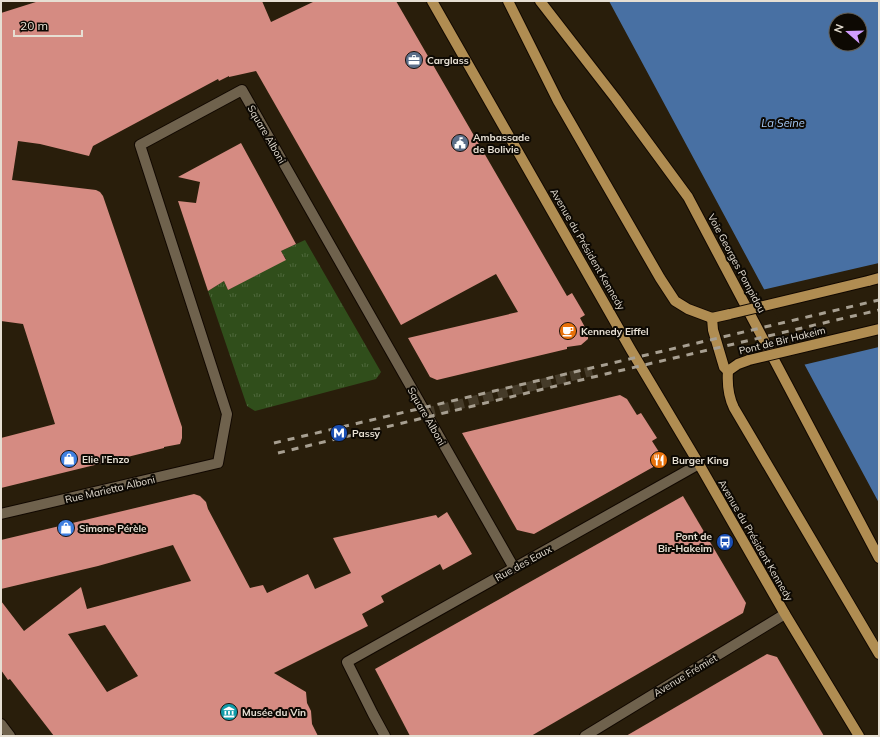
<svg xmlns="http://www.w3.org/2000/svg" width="880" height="737" font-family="Mulish,sans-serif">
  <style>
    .park { fill: url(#park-tufts) }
    .water { fill: #4870a3; fill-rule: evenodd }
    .pier { fill: #291e0b }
    .building { fill: #d58b82; fill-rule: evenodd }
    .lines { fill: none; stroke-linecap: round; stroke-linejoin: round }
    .minor-tunnel { stroke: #453b29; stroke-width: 10; stroke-dasharray: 10 5; stroke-linecap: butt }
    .minor-casing { stroke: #110800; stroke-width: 12 }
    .major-casing { stroke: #110800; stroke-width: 12 }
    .minor { stroke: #6f624d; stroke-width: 10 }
    .major { stroke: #b08d52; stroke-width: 10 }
    .rail { stroke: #a79f91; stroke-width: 3; stroke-dasharray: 7 7; stroke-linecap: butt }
    .major-bridge-casing { stroke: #110800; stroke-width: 12; stroke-linecap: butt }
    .major-bridge { stroke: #b08d52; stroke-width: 10 }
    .labels { text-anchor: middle; stroke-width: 4; stroke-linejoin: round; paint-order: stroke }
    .poi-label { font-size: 10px; font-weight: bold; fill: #e6dfd3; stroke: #0d0903; text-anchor: start }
    .street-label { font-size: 10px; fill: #e6dfd3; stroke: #0d0903 }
    .water-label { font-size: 11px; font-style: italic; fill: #a6c9f5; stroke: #0d0903 }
  </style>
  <defs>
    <pattern id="park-tufts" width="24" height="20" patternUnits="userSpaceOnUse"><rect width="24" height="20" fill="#304e1b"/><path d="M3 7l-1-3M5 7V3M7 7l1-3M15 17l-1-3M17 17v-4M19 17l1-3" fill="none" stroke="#4e673b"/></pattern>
  </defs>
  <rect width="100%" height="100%" fill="#291e0b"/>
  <polygon class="park" points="305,240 381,372 376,379 255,411 247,406 208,291 224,281 228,290 286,259 281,251"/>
  <path class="water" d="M 609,1 L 879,1 L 879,503 ZM 836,20 L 860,20 L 860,44 L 836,44 Z"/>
  <polygon class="pier" points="879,263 879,347 803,365 762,290"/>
  <g class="building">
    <polygon points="39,1 262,1 271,22 315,1 396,1 567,296 572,293 585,315 580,318 588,333 588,339 581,345 567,347 567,349 504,364 437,380 430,377 408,338 518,312 496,274 401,325 256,71 229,77 229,76 219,81 218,79 93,146 89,156 40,144 18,141 12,180 96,190 100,192 103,196 182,427 182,438 180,444 164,447 164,448 1,488 1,438 55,424 23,324 1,321 1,13"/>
    <polygon points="241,143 296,244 281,251 286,260 228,290 224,281 208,291 178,201 196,203 200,182 178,177"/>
    <polygon points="620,395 627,399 637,415 641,413 657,438 652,441 659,452 659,460 655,466 534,534 517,530 462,433"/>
    <path d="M 194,494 L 200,496 L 206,502 L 208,509 L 250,588 L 263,585 L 267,593 L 308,574 L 315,589 L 351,573 L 333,538 L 436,515 L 438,518 L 447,512 L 472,554 L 443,570 L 440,564 L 381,596 L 384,602 L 362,614 L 368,626 L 274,673 L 306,692 L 307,703 L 311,711 L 312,724 L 318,736 L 54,736 L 10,679 L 8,680 L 1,670 L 1,601 L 24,631 L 81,587 L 87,609 L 191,581 L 173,545 L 98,566 L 1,589 L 1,540 ZM 105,625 L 138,676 L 107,692 L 68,634 Z"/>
    <polygon points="683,496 746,603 743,613 531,736 410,736 375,669"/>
    <polygon points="767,654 777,657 824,736 626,736"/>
  </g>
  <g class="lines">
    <polyline class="minor-tunnel" points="425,413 592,371"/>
    <g class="minor-casing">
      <g id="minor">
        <polyline points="1,514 218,463 227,414 140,145 242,90 514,568"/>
        <polyline points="1,724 10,736"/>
        <polyline points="385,736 373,714 347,662 699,464"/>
        <polyline points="585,736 785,614"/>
      </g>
    </g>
    <g class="major-casing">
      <g id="major">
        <polyline points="432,1 631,350 699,464 785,614 859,736"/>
        <polyline points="508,1 558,101 660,278 675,301 688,309 712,318"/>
        <polyline points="540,1 616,99 688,197 879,558"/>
        <polyline points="868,281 879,278"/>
        <polyline points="712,318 713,330 724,367 728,371"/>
        <polyline points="712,318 730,314"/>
        <path d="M 728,371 C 727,385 728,396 734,408 L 879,654"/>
        <polyline points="728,371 738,364 749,360"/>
      </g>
    </g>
    <use href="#minor" class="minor"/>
    <use href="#major" class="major"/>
    <g class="rail">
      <polyline points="274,443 879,300"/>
      <polyline points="278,453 610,373 879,310"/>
    </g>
    <g class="major-bridge-casing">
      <g id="major-bridge">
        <polyline points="730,314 868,281"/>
        <polyline points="749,360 879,329"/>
      </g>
    </g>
    <use href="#major-bridge" class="major-bridge"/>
  </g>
  <defs>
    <g id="office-disc" transform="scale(0.9)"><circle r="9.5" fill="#5c6f8a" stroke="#0d0903"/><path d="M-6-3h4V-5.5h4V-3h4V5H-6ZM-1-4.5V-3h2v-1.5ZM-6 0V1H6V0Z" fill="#fff"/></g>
    <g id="civic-disc" transform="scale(0.9)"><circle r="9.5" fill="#5c6f8a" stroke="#0d0903"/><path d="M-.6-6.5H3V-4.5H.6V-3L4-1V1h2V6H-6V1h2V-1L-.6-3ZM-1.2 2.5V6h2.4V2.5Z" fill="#fff"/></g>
    <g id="cafe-disc" transform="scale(0.9)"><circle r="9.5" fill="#e8710a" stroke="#0d0903"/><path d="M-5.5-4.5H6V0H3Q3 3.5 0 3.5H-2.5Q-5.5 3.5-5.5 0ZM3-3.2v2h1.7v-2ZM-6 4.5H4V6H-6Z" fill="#fff"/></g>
    <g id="metro-disc" transform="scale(0.9)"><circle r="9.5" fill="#1a4fb4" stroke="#0d0903"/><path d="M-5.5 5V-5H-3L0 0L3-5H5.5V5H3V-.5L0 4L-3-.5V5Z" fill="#fff"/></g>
    <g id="shop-disc" transform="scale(0.9)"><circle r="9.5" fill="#3f7fe0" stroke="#0d0903"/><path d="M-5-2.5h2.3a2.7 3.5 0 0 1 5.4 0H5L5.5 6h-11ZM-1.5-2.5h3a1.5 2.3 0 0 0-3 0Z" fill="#fff"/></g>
    <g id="restaurant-disc" transform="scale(0.9)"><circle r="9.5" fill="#e8710a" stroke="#0d0903"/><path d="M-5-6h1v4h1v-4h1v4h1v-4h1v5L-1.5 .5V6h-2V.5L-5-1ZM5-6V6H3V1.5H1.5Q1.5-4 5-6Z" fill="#fff"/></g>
    <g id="bus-disc" transform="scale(0.9)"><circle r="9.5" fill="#1a4fb4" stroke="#0d0903"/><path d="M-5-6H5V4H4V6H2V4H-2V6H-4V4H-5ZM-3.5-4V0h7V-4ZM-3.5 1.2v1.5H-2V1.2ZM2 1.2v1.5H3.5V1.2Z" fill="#fff"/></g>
    <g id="museum-disc" transform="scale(0.9)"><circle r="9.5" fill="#0f9aa8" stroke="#0d0903"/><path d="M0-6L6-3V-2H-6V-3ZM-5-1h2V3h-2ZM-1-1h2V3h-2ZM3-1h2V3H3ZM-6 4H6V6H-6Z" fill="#fff"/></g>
  </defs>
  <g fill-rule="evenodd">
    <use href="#office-disc" x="414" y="60"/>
    <use href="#civic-disc" x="460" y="143"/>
    <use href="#cafe-disc" x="568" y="331"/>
    <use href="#metro-disc" x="339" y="433"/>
    <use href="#shop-disc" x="69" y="459"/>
    <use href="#restaurant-disc" x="659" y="460"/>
    <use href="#shop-disc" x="66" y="528"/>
    <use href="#bus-disc" x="725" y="542"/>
    <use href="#museum-disc" x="229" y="712"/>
  </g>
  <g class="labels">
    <g class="poi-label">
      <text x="427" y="64">Carglass</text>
      <text x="473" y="141">Ambassade<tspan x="473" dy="12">de Bolivie</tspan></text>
      <text x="581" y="335">Kennedy Eiffel</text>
      <text x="352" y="437">Passy</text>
      <text x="82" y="463">Elie l’Enzo</text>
      <text x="672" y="464">Burger King</text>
      <text x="79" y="532">Simone Pérèle</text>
      <text x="712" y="540" text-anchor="end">Pont de<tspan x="712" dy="12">Bir-Hakeim</tspan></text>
      <text x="242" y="716">Musée du Vin</text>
    </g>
    <g class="street-label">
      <text transform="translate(267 134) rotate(60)" y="4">Square Alboni</text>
      <text transform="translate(588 249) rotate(60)" y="4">Avenue du Président Kennedy</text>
      <text transform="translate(737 263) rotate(62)" y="4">Voie Georges Pompidou</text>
      <text transform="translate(782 340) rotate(-14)" y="4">Pont de Bir Hakeim</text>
      <text transform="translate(427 416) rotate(60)" y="4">Square Alboni</text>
      <text transform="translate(110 489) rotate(-13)" y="4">Rue Marietta Alboni</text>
      <text transform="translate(756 540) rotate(60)" y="4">Avenue du Président Kennedy</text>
      <text transform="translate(523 563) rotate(-29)" y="4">Rue des Eaux</text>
      <text transform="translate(685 675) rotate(-31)" y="4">Avenue Frémiet</text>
    </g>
    <g class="water-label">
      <text x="783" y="127">La Seine</text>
    </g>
  </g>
  <rect width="880" height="737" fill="none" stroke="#e6dfd3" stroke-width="4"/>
  <g transform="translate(848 32) rotate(290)"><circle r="19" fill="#0d0903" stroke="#645f56"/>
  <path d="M0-3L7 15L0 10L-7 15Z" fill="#d19dfe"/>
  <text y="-6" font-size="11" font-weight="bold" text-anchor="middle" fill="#e6dfd3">N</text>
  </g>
  <path d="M14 30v6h68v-6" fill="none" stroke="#e6dfd3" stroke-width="2"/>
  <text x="20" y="30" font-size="12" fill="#e6dfd3" stroke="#0d0903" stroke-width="3" paint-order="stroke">20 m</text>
</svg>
